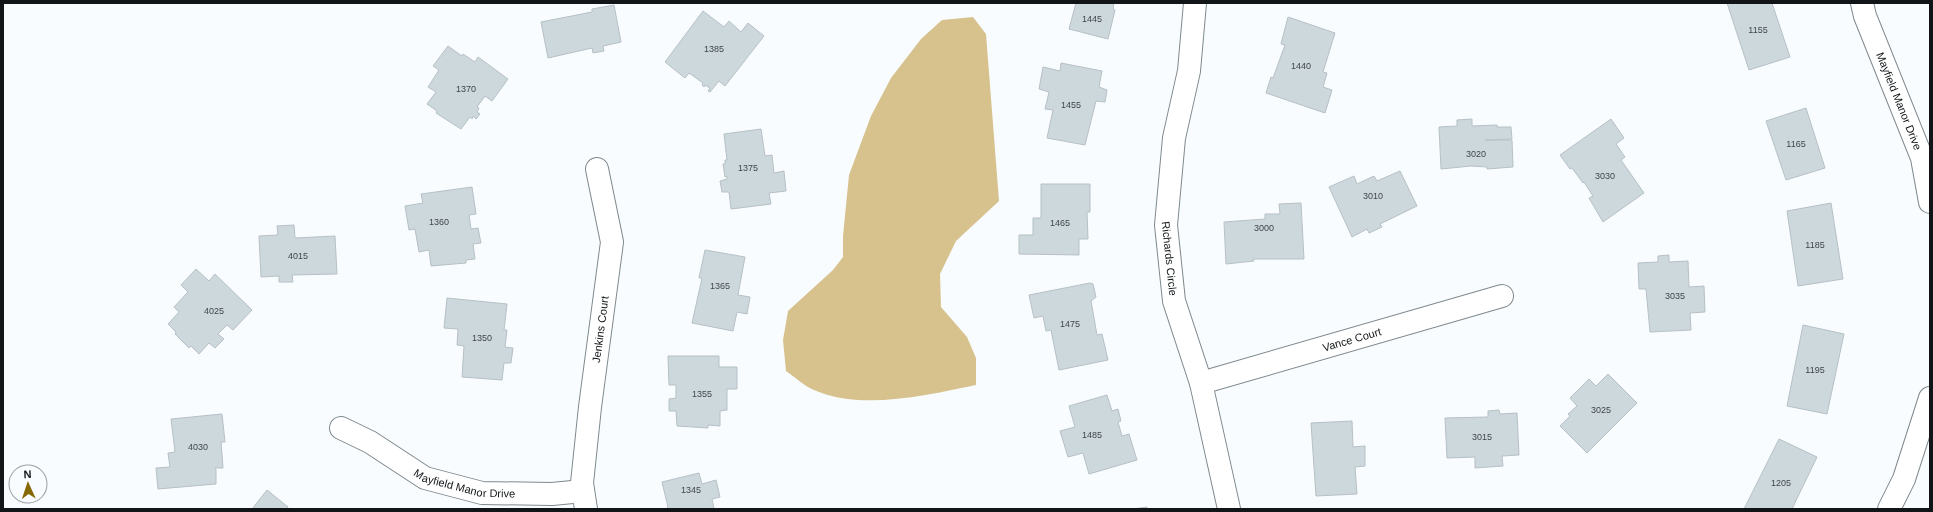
<svg xmlns="http://www.w3.org/2000/svg" width="1933" height="512" font-family="Helvetica,sans-serif">
  <style>
    .water { fill: #d7c28e }
    .building { fill: #cdd8dd; stroke: #b6c0c6 }
    .lines { fill: none; stroke-linecap: round; stroke-linejoin: round }
    .minor-casing { stroke: #7e888d; stroke-width: 24 }
    .minor { stroke: #fff; stroke-width: 22 }
    .labels { text-anchor: middle; stroke-width: 3; stroke-linejoin: round; paint-order: stroke }
    .number-label { font-size: 9px; fill: #404648 }
    .street-label { font-size: 11px; fill: #111517; stroke: #f8fcfe }
  </style>
  <rect width="100%" height="100%" fill="#f8fcfe"/>
  <path class="water" d="M 973,17 L 986,34 L 999,201 L 956,241 L 940,274 L 941,307 L 967,337 L 976,358 L 976,385 C 928,395 860,411 814,390 C 804,386 795,377 786,371 L 783,340 L 788,311 L 833,270 L 843,257 L 843,236 L 849,175 L 871,116 L 891,78 L 921,39 L 942,20 Z"/>
  <g class="building">
    <polygon points="1076,3 1114,3 1113,9 1115,10 1108,39 1069,29"/>
    <polygon points="1727,3 1772,3 1790,57 1749,70"/>
    <polygon points="614,5 621,42 603,46 604,51 593,53 592,48 548,58 541,22 592,12 592,9"/>
    <polygon points="703,11 724,27 729,21 741,32 748,23 764,36 725,86 719,81 710,92 708,91 710,88 705,85 704,87 702,85 703,83 689,73 685,78 665,62"/>
    <polygon points="1288,17 1335,33 1323,72 1327,73 1323,87 1332,90 1325,113 1266,93 1271,77 1273,78 1285,45 1281,44"/>
    <polygon points="448,46 462,56 463,54 475,62 478,57 508,79 492,101 485,96 477,107 479,108 477,112 480,114 476,119 473,116 472,119 470,117 461,129 436,113 437,111 427,104 436,92 428,87 439,70 433,66"/>
    <polygon points="1061,63 1102,71 1099,87 1107,90 1105,102 1096,101 1085,145 1047,138 1053,110 1045,109 1049,92 1039,89 1043,67 1060,71"/>
    <polygon points="1806,108 1825,168 1786,180 1766,121"/>
    <polygon points="1472,119 1472,126 1497,125 1497,127 1511,127 1512,139 1485,140 1512,140 1513,167 1487,169 1487,167 1471,166 1441,169 1439,127 1457,126 1457,120"/>
    <polygon points="1611,119 1624,138 1616,144 1625,157 1621,160 1644,193 1603,222 1589,198 1593,196 1584,182 1583,183 1572,168 1570,169 1560,155"/>
    <polygon points="761,129 765,156 772,155 774,173 784,171 786,191 769,193 771,204 731,209 729,192 722,192 720,181 727,179 727,176 725,177 723,164 725,164 725,160 727,160 724,134"/>
    <polygon points="1400,171 1417,206 1380,224 1382,227 1369,233 1367,229 1352,237 1329,187 1354,176 1357,184 1374,176 1377,181"/>
    <polygon points="1041,184 1090,184 1090,212 1087,212 1088,239 1079,239 1079,255 1019,254 1019,235 1033,235 1033,218 1041,218"/>
    <polygon points="472,187 476,214 469,215 471,229 478,228 481,243 473,244 475,259 466,260 466,263 431,266 429,250 419,252 415,229 409,230 405,206 423,203 421,194"/>
    <polygon points="1301,203 1304,259 1253,259 1254,261 1226,264 1224,222 1265,219 1265,214 1280,214 1279,204"/>
    <polygon points="1831,203 1843,279 1798,286 1787,211"/>
    <polygon points="294,225 295,238 335,236 337,274 292,275 293,282 279,282 279,276 261,277 259,236 278,235 277,226"/>
    <polygon points="705,250 745,257 738,295 750,297 747,314 737,312 733,331 692,323 702,278 699,278"/>
    <polygon points="1669,255 1669,262 1688,261 1689,287 1704,286 1705,312 1690,313 1691,330 1650,332 1646,289 1639,289 1638,263 1658,262 1658,256"/>
    <polygon points="196,269 209,281 215,274 252,310 233,330 227,325 218,334 224,339 215,348 209,343 199,354 191,346 189,348 175,334 176,332 168,324 179,312 174,307 188,292 181,285"/>
    <polygon points="1090,283 1093,284 1096,297 1091,301 1097,335 1102,334 1108,360 1059,370 1051,330 1046,331 1043,316 1034,318 1029,295"/>
    <polygon points="447,298 507,304 504,330 507,330 505,347 513,348 511,363 504,363 502,380 462,377 464,346 457,345 458,329 444,328"/>
    <polygon points="1803,325 1844,334 1827,414 1787,406"/>
    <polygon points="668,356 719,356 719,367 737,367 737,389 727,389 727,410 720,411 720,426 708,425 708,428 677,426 676,411 669,411 669,399 676,398 676,385 669,385"/>
    <polygon points="1608,374 1637,403 1587,453 1560,426 1570,416 1568,414 1577,406 1570,398 1589,379 1596,386"/>
    <polygon points="1107,395 1112,411 1118,409 1121,421 1118,422 1122,436 1129,434 1137,460 1089,474 1083,453 1068,457 1060,431 1075,427 1069,406"/>
    <polygon points="1499,410 1500,414 1517,413 1519,455 1502,456 1503,466 1475,468 1475,457 1447,458 1445,418 1488,417 1488,411"/>
    <polygon points="222,414 225,442 221,442 223,468 215,468 216,470 216,484 158,489 156,468 170,467 168,453 175,452 171,419"/>
    <polygon points="1352,421 1353,447 1365,446 1365,466 1355,467 1357,494 1316,496 1311,423"/>
    <polygon points="1779,439 1817,457 1792,509 1744,509"/>
    <polygon points="699,473 702,484 716,480 720,497 712,499 714,509 666,509 668,507 662,482"/>
    <polygon points="267,490 288,507 287,509 252,509"/>
    <polygon points="1147,507 1147,509 1133,509"/>
  </g>
  <g class="lines">
    <g class="minor-casing">
      <g id="minor">
        <path id="s1" d="M 1195,3 L 1189,71 L 1174,138 L 1166,225 L 1174,301 L 1201,383 L 1229,509"/>
        <path id="s2" d="M 1862,3 L 1865,16 L 1922,158 L 1930,202"/>
        <path id="s3" d="M 1201,383 L 1502,296"/>
        <path id="s4" d="M 341,428 L 370,442 L 425,478 L 482,493 L 552,494 L 583,491"/>
        <path id="s5" d="M 586,509 L 582,483 L 590,407 L 612,242 L 597,169"/>
        <polyline points="1889,509 1904,479 1930,398"/>
      </g>
    </g>
    <use href="#minor" class="minor"/>
  </g>
  <g class="labels">
    <g class="number-label">
      <text x="1092" y="22">1445</text>
      <text x="1758" y="33">1155</text>
      <text x="714" y="52">1385</text>
      <text x="1301" y="69">1440</text>
      <text x="466" y="92">1370</text>
      <text x="1071" y="108">1455</text>
      <text x="1796" y="147">1165</text>
      <text x="1476" y="157">3020</text>
      <text x="748" y="171">1375</text>
      <text x="1605" y="179">3030</text>
      <text x="1373" y="199">3010</text>
      <text x="439" y="225">1360</text>
      <text x="1060" y="226">1465</text>
      <text x="1264" y="231">3000</text>
      <text x="1815" y="248">1185</text>
      <text x="298" y="259">4015</text>
      <text x="720" y="289">1365</text>
      <text x="1675" y="299">3035</text>
      <text x="214" y="314">4025</text>
      <text x="1070" y="327">1475</text>
      <text x="482" y="341">1350</text>
      <text x="1815" y="373">1195</text>
      <text x="702" y="397">1355</text>
      <text x="1601" y="413">3025</text>
      <text x="1092" y="438">1485</text>
      <text x="1482" y="440">3015</text>
      <text x="198" y="450">4030</text>
      <text x="1781" y="486">1205</text>
      <text x="691" y="493">1345</text>
    </g>
    <g class="street-label">
      <text dy="4" stroke="none"><textPath href="#s2" startOffset="105">Mayfield Manor Drive</textPath></text>
      <text dy="4" stroke="none"><textPath href="#s1" startOffset="258">Richards Circle</textPath></text>
      <text dy="4" stroke="none"><textPath href="#s5" startOffset="181">Jenkins Court</textPath></text>
      <text dy="4" stroke="none"><textPath href="#s3" startOffset="157">Vance Court</textPath></text>
      <text dy="4" stroke="none"><textPath href="#s4" startOffset="138">Mayfield Manor Drive</textPath></text>
    </g>
  </g>
  <rect width="1933" height="512" fill="none" stroke="#111517" stroke-width="8"/>
  <g transform="translate(28 484) rotate(357)"><circle r="19" fill="#f8fcfe" stroke="#9ca0a2"/>
  <path d="M0-3L7 15L0 10L-7 15Z" fill="#876904"/>
  <text y="-6" font-size="11" font-weight="bold" text-anchor="middle" fill="#111517">N</text>
  </g>
</svg>
